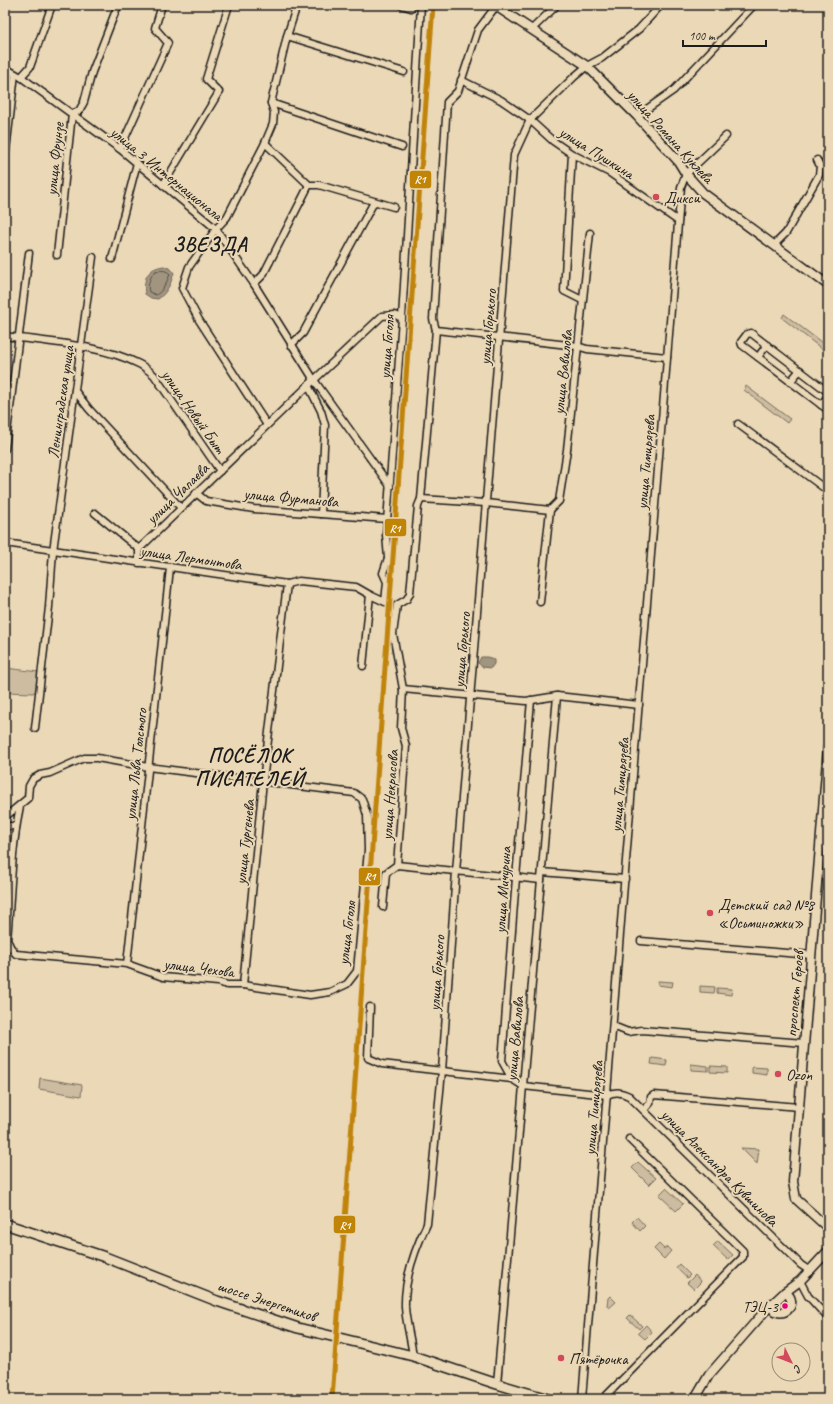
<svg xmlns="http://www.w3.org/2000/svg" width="833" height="1404" font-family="Caveat,sans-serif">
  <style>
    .green { fill: #cdbca0; stroke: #746c5e }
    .water { fill: #a19580; stroke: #6c6558 }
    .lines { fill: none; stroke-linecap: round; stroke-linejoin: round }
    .shore { stroke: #514c44; stroke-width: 1 }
    .minor-casing { stroke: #1c1c1c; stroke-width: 9 }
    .tertiary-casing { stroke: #1c1c1c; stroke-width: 11 }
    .secondary-casing { stroke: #1c1c1c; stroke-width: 12 }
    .minor { stroke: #ebd8b6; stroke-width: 6 }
    .tertiary { stroke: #ebd8b6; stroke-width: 8 }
    .secondary { stroke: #ebd8b6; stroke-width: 9 }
    .rail-1-casing { stroke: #ebd8b6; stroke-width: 8 }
    .rail-1 { stroke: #c08407; stroke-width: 5 }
    .poi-dot { fill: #d1495b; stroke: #ebd8b6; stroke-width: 1.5 }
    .bus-dot { fill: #e5007d; stroke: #ebd8b6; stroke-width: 1.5 }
    .labels { text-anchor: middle; stroke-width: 4; stroke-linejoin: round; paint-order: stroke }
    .bus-label { font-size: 15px; fill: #1c1c1c; stroke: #ebd8b6; text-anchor: end }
    .street-label { font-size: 16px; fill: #1c1c1c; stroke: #ebd8b6 }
    .poi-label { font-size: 16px; fill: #1c1c1c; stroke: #ebd8b6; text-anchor: start }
    .district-label { font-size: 20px; font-weight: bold; letter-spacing: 1px; fill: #1c1c1c; stroke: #ebd8b6 }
    .line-badge { stroke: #ebd8b6; stroke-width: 1.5 }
    .badge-label { font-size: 11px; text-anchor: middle; font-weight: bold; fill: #fff }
  </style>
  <rect width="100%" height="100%" fill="#ebd8b6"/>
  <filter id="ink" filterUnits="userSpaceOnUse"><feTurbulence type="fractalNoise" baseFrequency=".025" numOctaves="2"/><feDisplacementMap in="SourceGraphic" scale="8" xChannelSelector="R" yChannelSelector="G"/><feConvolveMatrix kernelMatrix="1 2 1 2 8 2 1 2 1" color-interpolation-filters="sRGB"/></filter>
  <g filter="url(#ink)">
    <g class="green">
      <polygon points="784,314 825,345 822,349 782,318"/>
      <polygon points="746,386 790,419 787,423 744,390"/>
      <polygon points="5,668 39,672 37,690 33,693 5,692"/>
      <polygon points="658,981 673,982 672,987 658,985"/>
      <polygon points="700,986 715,987 714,993 700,992"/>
      <polygon points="717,988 732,989 731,995 717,993"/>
      <polygon points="652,1058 667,1060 666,1066 651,1064"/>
      <polygon points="691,1064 708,1066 708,1071 691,1070"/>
      <polygon points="710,1066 727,1067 727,1073 710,1072"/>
      <polygon points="752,1067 767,1068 767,1075 752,1073"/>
      <polygon points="40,1078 82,1085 81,1096 39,1089"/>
      <polygon points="741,1148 759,1149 757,1164"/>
      <polygon points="638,1162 656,1178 649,1185 632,1168"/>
      <polygon points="666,1188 683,1204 676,1211 659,1195"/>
      <polygon points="637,1217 645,1226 640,1231 632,1222"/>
      <polygon points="718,1241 733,1255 728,1260 713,1246"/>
      <polygon points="659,1244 664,1249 667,1247 671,1251 664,1259 654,1249"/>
      <polygon points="679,1264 690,1275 687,1278 676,1268"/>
      <polygon points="695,1275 701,1282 694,1289 687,1283"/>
      <polygon points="610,1296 616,1302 609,1308 607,1306 608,1298"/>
      <polygon points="630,1315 642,1326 639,1329 627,1318"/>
      <polygon points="646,1325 652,1332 645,1339 638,1333"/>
    </g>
    <g class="water">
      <path d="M 164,266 L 171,269 L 174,273 C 171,283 167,293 158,299 L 151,298 L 145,294 C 143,279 147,268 164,266 Z"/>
      <polygon points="481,657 487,657 494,659 494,664 491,668 483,667 478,663"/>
    </g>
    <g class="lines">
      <path class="shore" d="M 156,271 C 161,270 167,270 170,274 C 167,282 163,291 156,295 L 149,292 C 147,285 150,275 156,271 Z"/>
      <g class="minor-casing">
        <g id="minor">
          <polyline points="401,5 411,8"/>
          <polyline points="503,10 508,5"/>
          <polyline points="532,29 557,5"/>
          <polyline points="287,36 404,72"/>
          <polyline points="5,68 21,77 120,149 216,229 254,284 314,380 390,486"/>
          <polyline points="21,77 30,67 52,5"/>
          <polyline points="461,80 501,100 530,120 553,141 572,154 610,173 678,221"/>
          <polyline points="271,103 402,147"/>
          <polyline points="637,116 674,90 754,5"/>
          <polyline points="265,143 309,185 319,185 394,207"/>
          <polyline points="120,149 168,43 155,28 162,5"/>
          <polyline points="572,154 564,291 582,300"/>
          <polyline points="5,159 15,74"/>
          <polyline points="163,185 219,92 206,79 229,5"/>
          <polyline points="774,245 786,233 819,175 820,166 817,160"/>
          <polyline points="57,255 72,114 79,111 84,102 92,72 118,5"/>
          <polyline points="112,259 137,163"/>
          <polyline points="254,284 263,275 309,185"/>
          <polyline points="436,330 577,346 587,349 667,357"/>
          <path d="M 5,336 C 46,342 102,345 139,364 C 145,367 149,371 154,375 L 220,471"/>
          <polyline points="291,345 303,333 374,202"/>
          <polyline points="758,357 767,345"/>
          <polyline points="790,382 800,370"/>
          <polyline points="308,385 321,411 325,425 321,514"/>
          <polyline points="75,391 89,409 181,508"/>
          <polyline points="828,392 751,333 747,334 741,342 742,345 828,410"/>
          <polyline points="821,405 828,396"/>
          <polyline points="738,424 828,491"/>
          <polyline points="267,425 199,320 182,288 189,267 216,229 227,217 265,143 273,124 274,112 271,103 287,36 297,5"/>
          <polyline points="5,449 29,253"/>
          <polyline points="196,493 206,501 254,509 387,519"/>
          <polyline points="421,499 486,503 550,510"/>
          <polyline points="550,510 559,501 567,450 590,233"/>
          <polyline points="95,513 139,549"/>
          <polyline points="5,543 287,584 299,581 356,587 370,595"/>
          <polyline points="139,563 139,549 314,380 382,316 395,315 402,318"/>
          <polyline points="540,602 550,510"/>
          <polyline points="363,666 370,595 385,602 387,582 383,573 388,558 386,535 402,318 421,5"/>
          <polyline points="403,689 526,701 557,696 639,705"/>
          <polyline points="35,728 49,607 53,551 93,257"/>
          <path d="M 5,817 L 28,798 L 29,786 L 33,779 L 40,775 L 50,773 L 84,758 L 97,758 L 148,767 L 354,793 L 362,799 L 367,815 L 368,850 L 357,971 L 347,984 L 330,992 L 310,995 L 243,985 L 227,985 L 218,982 L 163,977 L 127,964 L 16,954 L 11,948 L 7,940 C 11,895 11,850 20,806"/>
          <polyline points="5,826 16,826"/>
          <polyline points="397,865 541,880"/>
          <polyline points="542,872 625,879"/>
          <polyline points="383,907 386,873 397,865 406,746 401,728 403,689 393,634 397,605 407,599 410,593 418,506 421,499 436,330 433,319 447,102 458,91 478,30 496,6"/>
          <polyline points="641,941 811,955"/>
          <polyline points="127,964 170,568"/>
          <polyline points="243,985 263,781 287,584"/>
          <polyline points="370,1007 368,1058 382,1064 512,1079 523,1086 607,1095"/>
          <polyline points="613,1026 628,1032 642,1030 804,1043"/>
          <polyline points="512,1079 502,1061 516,878 531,700"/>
          <path d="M 607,1095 C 615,1091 621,1092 629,1096 L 801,1265 L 810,1271"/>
          <polyline points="644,1110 650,1103 651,1097 654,1095 799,1107"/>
          <polyline points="800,1281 808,1296 828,1318"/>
          <path d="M 413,1356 C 411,1340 406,1323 405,1307 C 404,1278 415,1249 427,1224 L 442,1071 L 456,872 L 514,155 L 530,120 L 574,77 L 587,66 L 602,58 L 639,29 L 661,5"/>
          <polyline points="497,1384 557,696"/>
          <polyline points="582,1399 681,187 686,174 726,136"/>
          <polyline points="603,1399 743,1257 743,1251 629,1139"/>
        </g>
      </g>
      <g class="tertiary-casing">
        <g id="tertiary">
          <polyline points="494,5 587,66 637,116 678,161 686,174 703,193 828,285"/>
          <polyline points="828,747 793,1182 796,1199 828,1228"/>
          <path d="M 770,1305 C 780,1323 802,1304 785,1292"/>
          <polyline points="695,1399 709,1375 765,1311 785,1292 800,1281 828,1251"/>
        </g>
      </g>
      <g class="secondary-casing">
        <polyline id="secondary" points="5,1224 105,1257 217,1301 298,1328 413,1356 497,1384 548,1399"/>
      </g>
      <use href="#minor" class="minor"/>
      <use href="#tertiary" class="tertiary"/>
      <use href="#secondary" class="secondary"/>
      <g class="rail-1-casing">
        <polyline id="rail-1" points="332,1399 433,5"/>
      </g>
      <use href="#rail-1" class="rail-1"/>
    </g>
  </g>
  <g class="poi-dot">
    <circle cx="656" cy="197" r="4"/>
    <circle cx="710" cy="913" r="4"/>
    <circle cx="778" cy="1074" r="4"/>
    <circle cx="561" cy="1358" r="4"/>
  </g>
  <circle class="bus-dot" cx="785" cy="1306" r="3.5"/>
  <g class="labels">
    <g class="bus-label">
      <text x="778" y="1312">ТЭЦ-3</text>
    </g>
    <g class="street-label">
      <text transform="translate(671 136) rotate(48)" y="6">улица Романа Куклева</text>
      <text transform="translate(597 152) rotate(32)" y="6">улица Пушкина</text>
      <text transform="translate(54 159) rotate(-84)" y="6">улица Фрунзе</text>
      <text transform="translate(167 173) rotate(39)" y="6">улица 3 Интернационала</text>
      <text transform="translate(487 327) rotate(-85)" y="6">улица Горького</text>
      <text transform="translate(386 347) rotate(-86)" y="6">улица Гоголя</text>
      <text transform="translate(562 372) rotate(-84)" y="6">улица Вавилова</text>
      <text transform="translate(60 402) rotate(-82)" y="6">Ленинградская улица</text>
      <text transform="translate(194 411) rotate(55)" y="6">улица Новый Быт</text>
      <text transform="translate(645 462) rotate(-85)" y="6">улица Тимирязева</text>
      <text transform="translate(177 493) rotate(-44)" y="6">улица Чапаева</text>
      <text transform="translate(291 497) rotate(5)" y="6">улица Фурманова</text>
      <text transform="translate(191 557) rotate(8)" y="6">улица Лермонтова</text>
      <text transform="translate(461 650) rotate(-85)" y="6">улица Горького</text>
      <text transform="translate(135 764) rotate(-84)" y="6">улица Льва Толстого</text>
      <text transform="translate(619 785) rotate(-85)" y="6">улица Тимирязева</text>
      <text transform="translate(389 795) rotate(-86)" y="6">улица Некрасова</text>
      <text transform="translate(244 842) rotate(-84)" y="6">улица Тургенева</text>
      <text transform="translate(502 890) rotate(-86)" y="6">улица Мичурина</text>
      <text transform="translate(346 933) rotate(-83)" y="6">улица Гоголя</text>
      <text transform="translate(199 967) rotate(7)" y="6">улица Чехова</text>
      <text transform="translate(436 973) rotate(-86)" y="6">улица Горького</text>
      <text transform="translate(794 994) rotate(-85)" y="6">проспект Героев</text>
      <text transform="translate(514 1039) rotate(-85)" y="6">улица Вавилова</text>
      <text transform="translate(593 1108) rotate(-85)" y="6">улица Тимирязева</text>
      <text transform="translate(720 1167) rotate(45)" y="6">улица Александра Кувшинова</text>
      <text transform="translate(267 1300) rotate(18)" y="6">шоссе Энергетиков</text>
    </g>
    <g class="poi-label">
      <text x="664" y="203">Дикси</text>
      <text x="718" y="910">Детский сад №8<tspan x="718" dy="18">«Осьминожки»</tspan></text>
      <text x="786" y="1080">Ozon</text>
      <text x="569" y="1364">Пятёрочка</text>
    </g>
    <g class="district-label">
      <text x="210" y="251">ЗВЕЗДА</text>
      <text x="250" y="762">ПОСЁЛОК<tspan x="250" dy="23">ПИСАТЕЛЕЙ</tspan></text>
    </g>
  </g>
  <g class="line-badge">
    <rect x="409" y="170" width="23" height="19" rx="4" fill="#c08407"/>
    <rect x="384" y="518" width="23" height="19" rx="4" fill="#c08407"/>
    <rect x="358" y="867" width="23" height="19" rx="4" fill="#c08407"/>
    <rect x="333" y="1215" width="23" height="19" rx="4" fill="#c08407"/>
  </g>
  <g class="badge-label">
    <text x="420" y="183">R1</text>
    <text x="395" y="532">R1</text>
    <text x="370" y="880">R1</text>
    <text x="345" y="1229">R1</text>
  </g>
  <rect width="833" height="1404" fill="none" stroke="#ebd8b6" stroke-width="20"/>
  <rect x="10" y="10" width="813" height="1384" fill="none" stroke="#1c1c1c" stroke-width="1.5" filter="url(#ink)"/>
  <g transform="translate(791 1362) rotate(133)"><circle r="19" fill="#ebd8b6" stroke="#988d78"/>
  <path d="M0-3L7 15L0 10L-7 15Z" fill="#d1495b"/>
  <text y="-6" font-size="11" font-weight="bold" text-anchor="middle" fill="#1c1c1c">С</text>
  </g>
  <path d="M683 40v6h83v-6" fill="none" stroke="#1c1c1c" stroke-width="2"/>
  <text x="689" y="40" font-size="12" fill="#1c1c1c" stroke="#ebd8b6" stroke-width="3" paint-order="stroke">100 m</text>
</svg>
